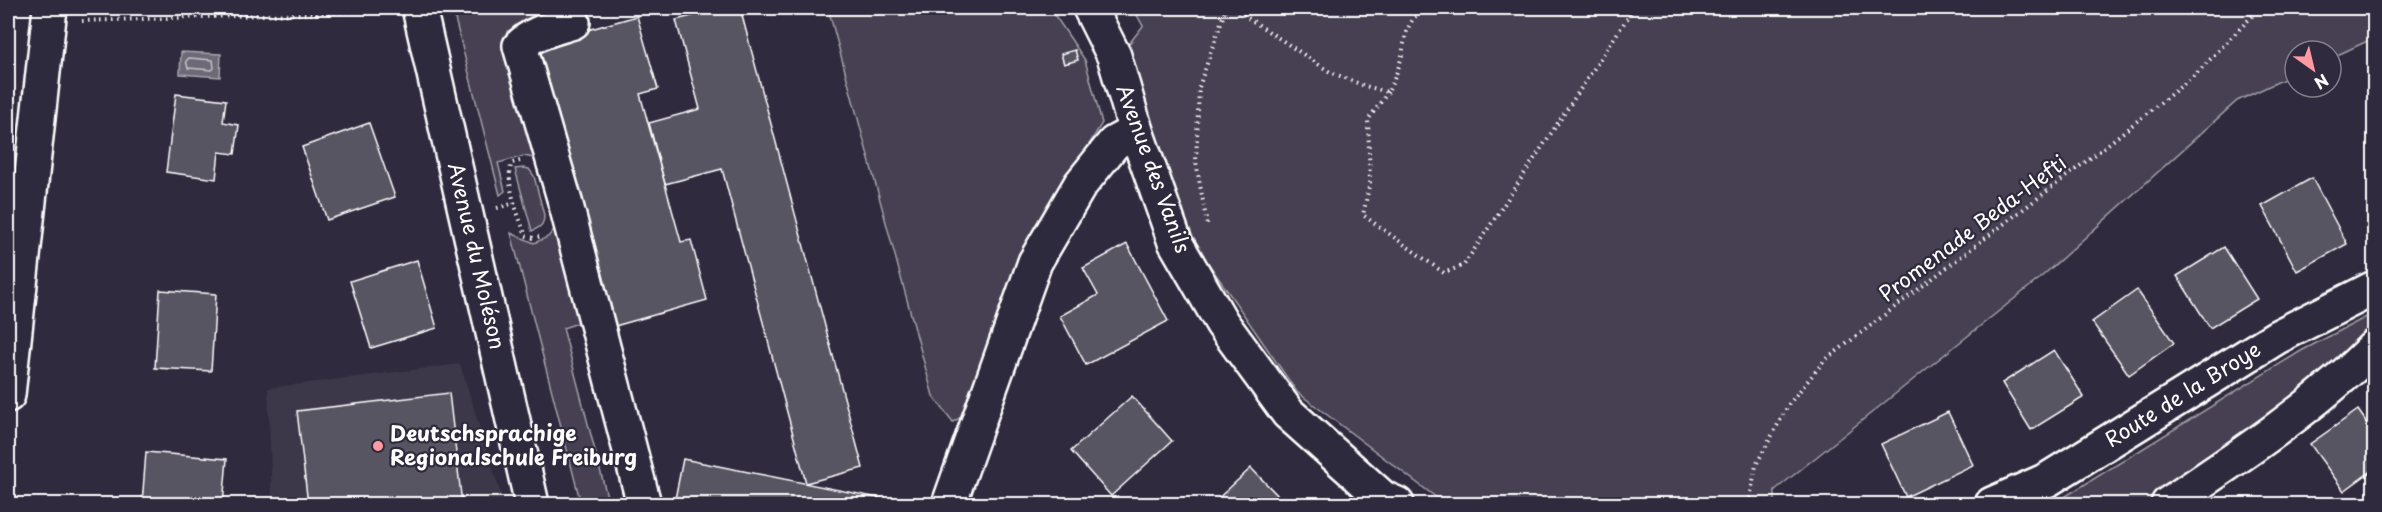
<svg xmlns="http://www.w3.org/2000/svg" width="2382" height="512" font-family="'Playpen Sans',sans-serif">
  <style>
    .built { fill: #3c3749 }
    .green { fill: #464152; stroke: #a2a0a8; stroke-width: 1.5 }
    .water { fill: #6d6a77; stroke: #a7a6ad; stroke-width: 1.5 }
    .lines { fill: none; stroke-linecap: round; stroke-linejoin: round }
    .shore { stroke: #c5c3c9; stroke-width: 1.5 }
    .building { fill: #595564; stroke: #fff; stroke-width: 1.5 }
    .minor-casing { stroke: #fff; stroke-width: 38 }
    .path { stroke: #fff; stroke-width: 4; stroke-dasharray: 1.5 4.5; stroke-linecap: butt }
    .minor { stroke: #2f2a3d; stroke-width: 33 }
    .poi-dot { fill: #ff9aa2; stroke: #2f2a3d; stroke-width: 2 }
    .labels { text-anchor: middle; stroke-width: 4.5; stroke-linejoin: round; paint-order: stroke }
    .street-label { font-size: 21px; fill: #fff; stroke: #2f2a3d }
    .poi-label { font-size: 21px; font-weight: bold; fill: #fff; stroke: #2f2a3d; text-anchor: start }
  </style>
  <rect width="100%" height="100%" fill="#2f2a3d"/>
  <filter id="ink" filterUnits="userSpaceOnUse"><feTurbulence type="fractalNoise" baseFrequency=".0167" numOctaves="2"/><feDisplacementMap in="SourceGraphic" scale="12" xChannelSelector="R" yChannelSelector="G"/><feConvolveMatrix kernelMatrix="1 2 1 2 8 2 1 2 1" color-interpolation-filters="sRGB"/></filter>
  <g filter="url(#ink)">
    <polygon class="built" points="460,364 504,504 272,504 268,388"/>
    <g class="green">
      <polygon points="828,8 1050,8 1085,60 1102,123 1046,216 973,410 953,422 933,396"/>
      <polygon points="1133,8 2374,8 2374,38 2331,58 2331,51 2295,51 2295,74 2237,101 2039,279 1775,490 1775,504 1445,504 1297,392 1193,241 1124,50 1143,26"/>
      <polygon points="580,9 578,13 507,31 545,173 533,158 524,156 498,163 505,191 500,195 454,15"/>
      <path d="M 524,168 L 529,169 L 534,176 L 544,215 C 544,225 541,227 532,231 L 515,169 Z"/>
      <polygon points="557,226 584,321 563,328 609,504 581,504 511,233 534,243 548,237"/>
      <polygon points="2374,313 2374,332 2233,449 2149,504 2053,504 2301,351"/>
    </g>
    <polygon class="water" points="181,52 221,54 220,77 180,74"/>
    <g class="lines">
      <polygon class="shore" points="189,58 213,60 214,68 212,70 188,68 186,61"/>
    </g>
    <g class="building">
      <polygon points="724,8 740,8 863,468 806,483 722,169 665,184 649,123 700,109 676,20"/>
      <polygon points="637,16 658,89 640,94 681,242 691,240 707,300 615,326 538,44"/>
      <polygon points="1075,50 1078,60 1064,64 1061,54"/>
      <polygon points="176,94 226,100 223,122 239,125 235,154 219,152 216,179 166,172"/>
      <polygon points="369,123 395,197 327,220 302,147"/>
      <polygon points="2312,178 2347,244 2297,271 2262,206"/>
      <polygon points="1127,244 1168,321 1086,365 1060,316 1098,295 1083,268"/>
      <polygon points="2224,247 2257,299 2210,328 2177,276"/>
      <polygon points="417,260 437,328 371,348 350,281"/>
      <polygon points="160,290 216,294 211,371 155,368"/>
      <polygon points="2137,290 2174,343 2129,375 2092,322"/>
      <polygon points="2054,350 2084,397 2031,430 2002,383"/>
      <polygon points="449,393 462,504 308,504 297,411"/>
      <polygon points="1132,396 1172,441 1111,496 1071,451"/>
      <polygon points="2358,410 2374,433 2374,469 2344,491 2310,444"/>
      <polygon points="1948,412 1973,465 1906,497 1881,444"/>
      <polygon points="146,452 227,459 223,504 142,504"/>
      <polygon points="683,459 899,502 899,504 674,504"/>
      <polygon points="1251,468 1286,504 1212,504"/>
    </g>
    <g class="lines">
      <g class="minor-casing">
        <g id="minor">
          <polyline points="419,8 532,504"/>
          <polyline points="1090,8 1114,56 1136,131 1175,242 1222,323 1288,413 1383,498 1397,504"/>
          <path d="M 573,22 C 555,28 533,32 520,46 L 566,205 L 644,504"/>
          <polyline points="8,395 50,8"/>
          <polyline points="949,504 1035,262 1080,185 1114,143 1136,131"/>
          <polyline points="1992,504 2047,480 2277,337 2374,288"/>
          <path d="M 2168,504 C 2237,458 2316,406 2374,347"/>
        </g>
      </g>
      <g class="path">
        <path d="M 1233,8 L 1330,72 L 1365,86 L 1388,92 C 1394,80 1399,68 1402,55 C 1406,32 1406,24 1424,8"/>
        <polyline points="453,9 515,8"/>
        <polyline points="82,21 386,11"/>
        <polyline points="1388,92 1368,120 1370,182 1363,215 1444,273 1464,265 1634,8"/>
        <path d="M 520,161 L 512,163 C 504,181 519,218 526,236 L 534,238 L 542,236"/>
        <polyline points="497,208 515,203"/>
        <polyline points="1207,224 1196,162 1199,87 1226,8"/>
        <polyline points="1749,504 1756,465 1789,404 1824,361 2097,153 2195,75 2260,8"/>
      </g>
      <use href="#minor" class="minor"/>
    </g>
  </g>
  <circle class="poi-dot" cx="378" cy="446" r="6"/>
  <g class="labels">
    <g class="street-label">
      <text transform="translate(1153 169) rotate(70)" y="7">Avenue des Vanils</text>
      <text transform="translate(1973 229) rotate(-37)" y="7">Promenade Beda-Hefti</text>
      <text transform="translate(476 256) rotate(77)" y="7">Avenue du Moléson</text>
      <text transform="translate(2183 395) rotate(-32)" y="7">Route de la Broye</text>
    </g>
    <g class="poi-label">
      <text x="390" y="441">Deutschsprachige<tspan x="390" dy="24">Regionalschule Freiburg</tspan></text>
    </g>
  </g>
  <rect width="2382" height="512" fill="none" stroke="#2f2a3d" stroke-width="30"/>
  <rect x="15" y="15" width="2352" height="482" fill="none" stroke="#fff" stroke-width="2" filter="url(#ink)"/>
  <g transform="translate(2313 69) rotate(146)"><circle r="28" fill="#2f2a3d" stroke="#827f8b" stroke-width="1.5"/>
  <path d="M0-4.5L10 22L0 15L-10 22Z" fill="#ff9aa2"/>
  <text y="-9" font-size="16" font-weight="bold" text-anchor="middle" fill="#ffffff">N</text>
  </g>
</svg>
